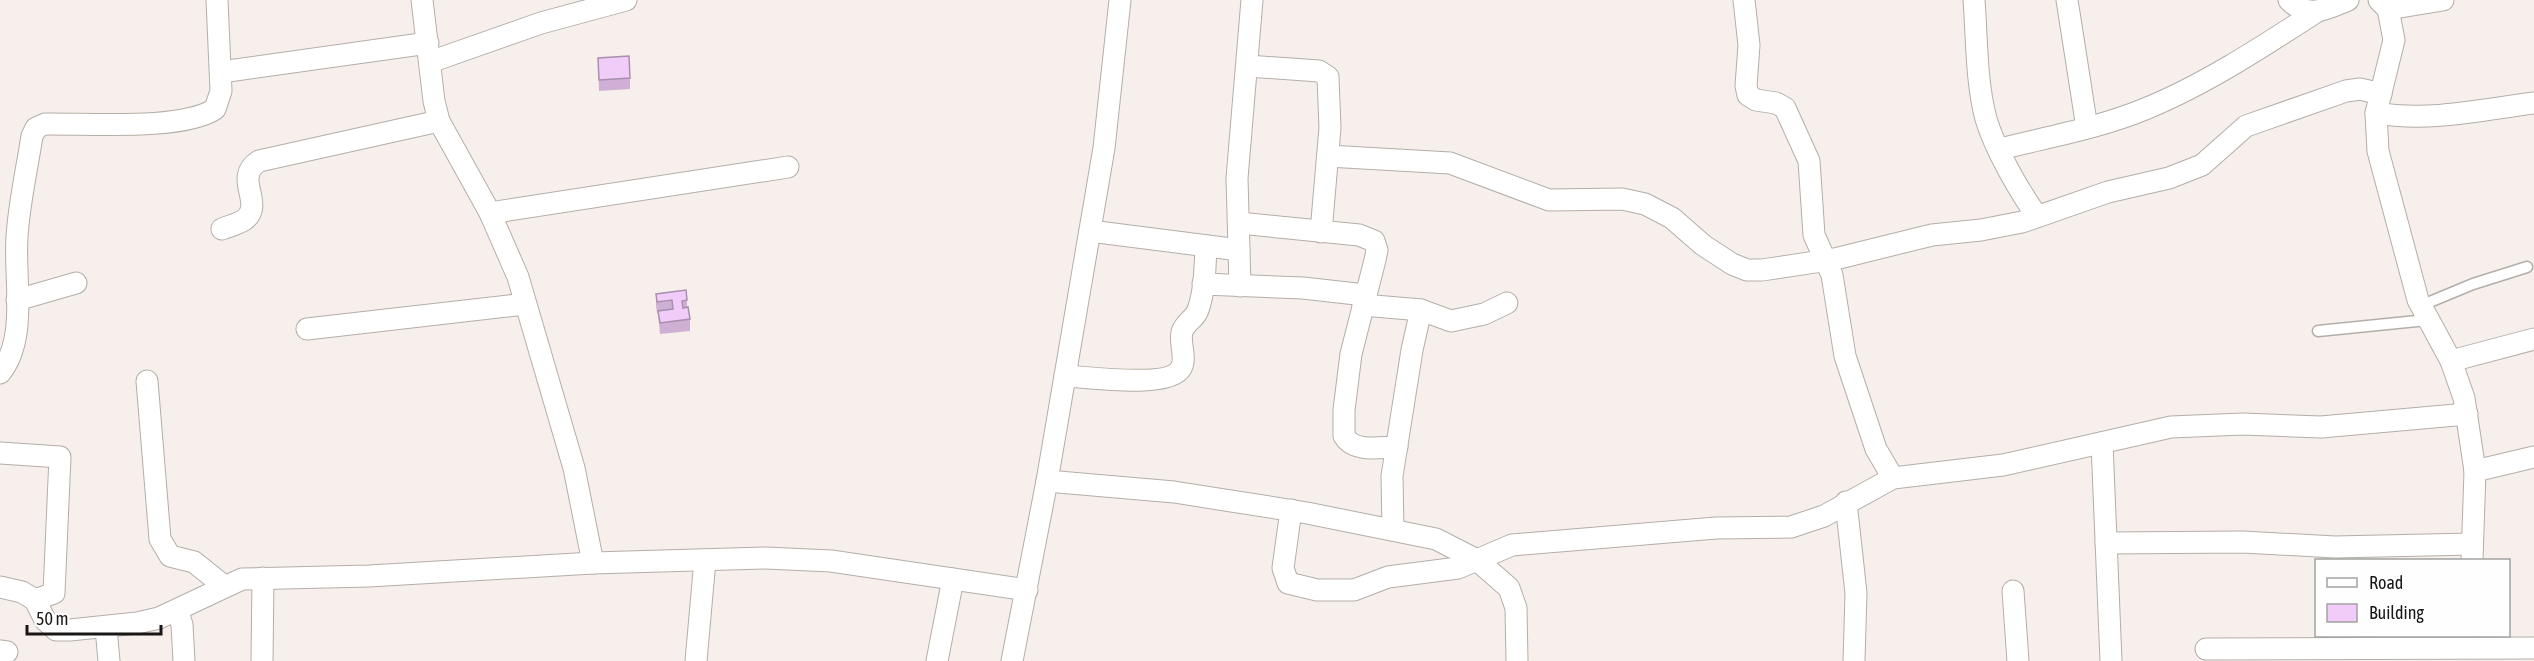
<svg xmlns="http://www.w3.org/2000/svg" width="2534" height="661" font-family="'Asap Condensed',sans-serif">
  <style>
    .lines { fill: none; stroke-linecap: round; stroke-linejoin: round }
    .service-casing { stroke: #b4aea9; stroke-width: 13 }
    .minor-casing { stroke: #b4aea9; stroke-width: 23 }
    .service { stroke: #fff; stroke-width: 10 }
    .minor { stroke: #fff; stroke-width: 21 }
    .wall { fill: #d0afd5 }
    .building { fill: #f2ccf8; stroke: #a98fae; stroke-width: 1.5 }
  </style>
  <rect width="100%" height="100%" fill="#f6efeb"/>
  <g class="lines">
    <g class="service-casing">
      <g id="service">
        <polyline points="2420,306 2473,284 2527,267"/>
        <polyline points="2318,331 2427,320"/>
      </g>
    </g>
    <g class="minor-casing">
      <g id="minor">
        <polyline points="422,0 434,101 439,121 490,213 518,277 574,468 593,563 766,558 831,561 1027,590"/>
        <polyline points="1744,0 1749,45 1746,86 1748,95 1756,100 1776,103 1785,108 1809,161 1814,235 1832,275 1845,356 1876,449 1893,478"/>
        <path d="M 1974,0 C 1977,39 1976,81 1986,119 C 1995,149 2019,191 2037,216"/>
        <polyline points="2067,0 2087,128"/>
        <path d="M 2289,0 C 2308,20 2326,9 2348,0"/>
        <polyline points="2379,0 2388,9 2394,40 2376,113 2378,151 2418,300 2451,361 2464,398 2475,471 2472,560"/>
        <polyline points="2388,9 2443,0"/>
        <polyline points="430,62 541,23 626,0"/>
        <polyline points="1247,66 1319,71 1328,77 1330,128 1321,232"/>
        <polyline points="221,72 428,43"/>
        <path d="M 2376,113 C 2429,122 2481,110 2534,103"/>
        <path d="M 2000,149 C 2048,137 2099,128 2145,109 C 2204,85 2262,47 2316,12"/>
        <polyline points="1328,156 1450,163 1549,200 1622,199 1645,204 1672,218 1703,245 1732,264 1747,270 1762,270 1835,259 1932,235 1981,230 2022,222 2108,192 2169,178 2202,165 2246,126 2346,91 2360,89 2381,94"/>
        <polyline points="490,213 788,167"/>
        <path d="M 1239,223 L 1359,235 L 1374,241 L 1377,250 L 1375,260 L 1351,354 L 1344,410 L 1344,436 C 1354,453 1380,447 1397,447"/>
        <path d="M 222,229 C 229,226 238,224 244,220 C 266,204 232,178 259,161 L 439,121"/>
        <polyline points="1090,231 1239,250"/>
        <polyline points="1203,284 1303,288 1365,295"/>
        <polyline points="1240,286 1237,178 1252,0"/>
        <polyline points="17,300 76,283"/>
        <polyline points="1363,305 1421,310 1451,321 1484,314 1507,303"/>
        <polyline points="307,329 525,304"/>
        <polyline points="2451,361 2534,339"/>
        <path d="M 0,373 C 28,339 14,279 17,237 C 19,203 27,169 32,136 L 36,128 L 45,124 C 87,123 181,131 215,109 L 221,91 L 217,0"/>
        <path d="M 1065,376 C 1088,377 1170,389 1181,368 C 1187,358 1179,343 1182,332 C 1185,322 1195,319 1198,310 C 1205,290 1205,267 1206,246"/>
        <polyline points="147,381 160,539 170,556 194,562 224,586"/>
        <polyline points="2102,443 2111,661"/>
        <polyline points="0,453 60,457 54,593 35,600"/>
        <polyline points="2475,471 2534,457"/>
        <polyline points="1047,481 1174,492 1307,513 1436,539 1477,560 1509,588 1516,608 1517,661"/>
        <polyline points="1846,502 1856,593 1854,661"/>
        <polyline points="1291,510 1283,568 1288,583 1317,590 1354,590 1388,577 1458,568 1512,545 1716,528 1791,527 1824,516 1893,478 2003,465 2171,427 2243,424 2321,427 2467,414"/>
        <polyline points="1393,530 1392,476 1412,350 1421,310"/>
        <polyline points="2106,543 2243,542 2335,547 2472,544"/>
        <polyline points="0,587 22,592 35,600 45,620 56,630 70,630 137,623 159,618 242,579 369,576 593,563"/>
        <polyline points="2013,591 2018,661"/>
        <polyline points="178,611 182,625 184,661"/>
        <polyline points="106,628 109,661"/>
        <polyline points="2206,649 2534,648"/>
        <polyline points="0,651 7,652"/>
        <polyline points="262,661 263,578"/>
        <polyline points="696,661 705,560"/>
        <polyline points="937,661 953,579"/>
        <polyline points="1012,661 1047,481 1104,148 1120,0"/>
      </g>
    </g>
    <use href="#service" class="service"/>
    <use href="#minor" class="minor"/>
  </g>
  <g class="wall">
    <polygon points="598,58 630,78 630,89 599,91"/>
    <polygon points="656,294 687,300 687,307 690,319 690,331 660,334 658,313 657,313 656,305"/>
  </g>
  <g class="building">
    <polygon points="629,56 630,78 599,80 598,58"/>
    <polygon points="686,290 687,300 682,301 683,308 688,307 690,319 660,323 658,311 673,309 672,300 657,302 656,294"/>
  </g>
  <rect x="2315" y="559" width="195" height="78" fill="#fefefe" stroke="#a2a2a1" stroke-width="1.5"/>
  <rect x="2327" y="578" width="30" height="9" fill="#ffffff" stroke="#a2a2a1" stroke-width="1.5"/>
  <text x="2369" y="589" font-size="18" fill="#191715">Road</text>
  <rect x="2327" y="604" width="30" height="18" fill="#f2ccf8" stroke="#a2a2a1" stroke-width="1.5"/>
  <text x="2369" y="619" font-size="18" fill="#191715">Building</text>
  <path d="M27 625v9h134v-9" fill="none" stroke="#191715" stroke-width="3"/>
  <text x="36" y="625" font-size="18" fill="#191715" stroke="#fefefe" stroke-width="4.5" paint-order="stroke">50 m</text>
</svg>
